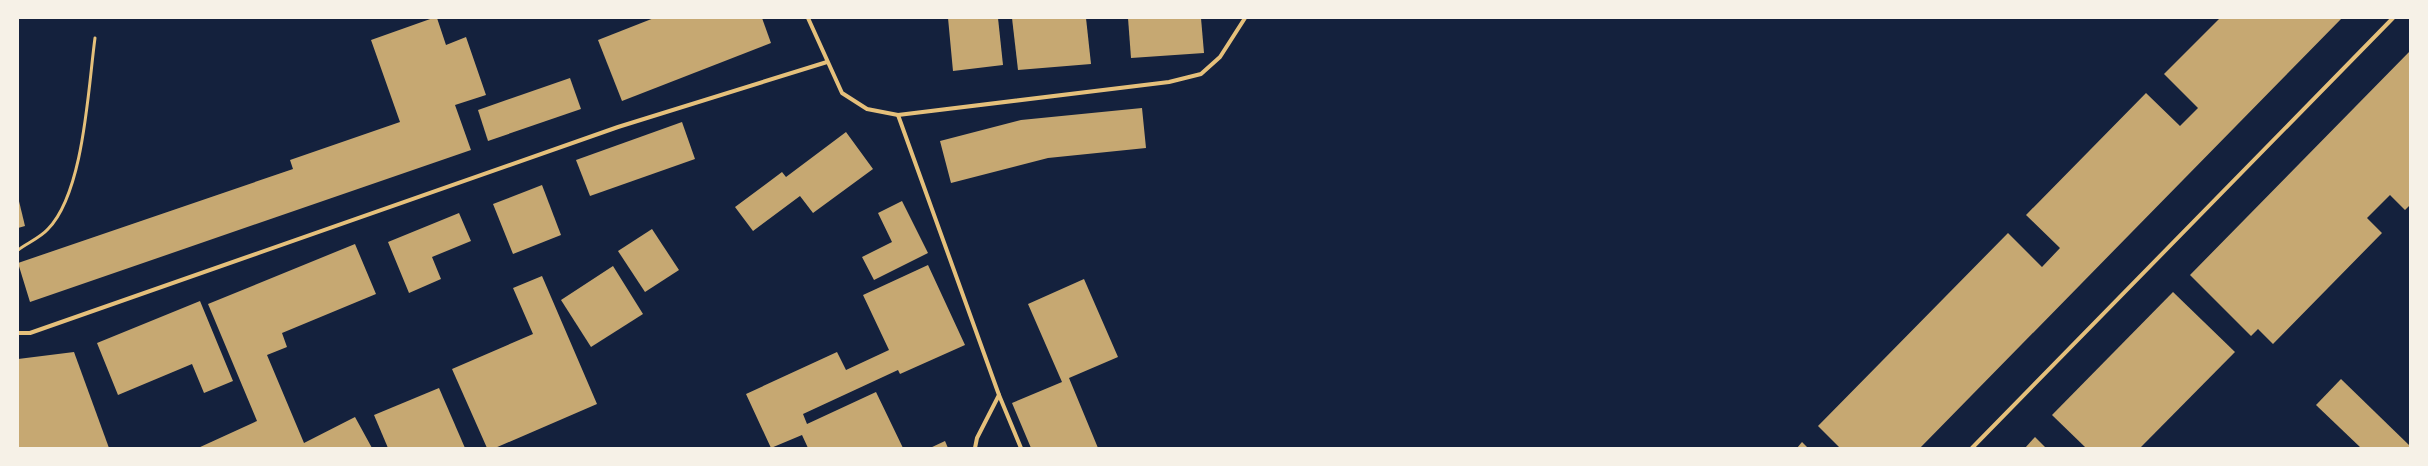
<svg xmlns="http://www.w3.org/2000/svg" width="2428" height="466" font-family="'Noto Serif',serif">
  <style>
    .building { fill: #c6a872 }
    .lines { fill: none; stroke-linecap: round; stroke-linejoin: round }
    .service { stroke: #e5c07b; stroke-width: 3 }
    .minor { stroke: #e5c07b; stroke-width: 4 }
  </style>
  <rect width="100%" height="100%" fill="#14213d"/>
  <g class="building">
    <polygon points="433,18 437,18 446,45 466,37 486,95 455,105 471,150 30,302 18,263 293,169 290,160 400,122 371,40"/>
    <polygon points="654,18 762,18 771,43 622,101 598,40"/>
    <polygon points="948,18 998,18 1003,65 953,71"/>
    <polygon points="1012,18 1086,18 1091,64 1018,70"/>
    <polygon points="1128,18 1201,18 1204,53 1131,58"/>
    <polygon points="2220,18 2342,18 1920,448 1840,448 1818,426 2008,233 2042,267 2060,248 2026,215 2146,93 2180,126 2198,108 2164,74"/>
    <polygon points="2410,51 2410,205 2405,210 2390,195 2367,218 2382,233 2273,344 2258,329 2251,336 2190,275"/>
    <polygon points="570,78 581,109 488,141 478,110"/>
    <polygon points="1142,108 1146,148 1048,158 951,183 940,141 1021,120"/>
    <polygon points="682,122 695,159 590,196 576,160"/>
    <polygon points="846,132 873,169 813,213 800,196 753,231 735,207 782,172 786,177"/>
    <polygon points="542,185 561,235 513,254 493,204"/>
    <polygon points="18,197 25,226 18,228"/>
    <polygon points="902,201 928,253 874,280 862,257 892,242 878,213"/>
    <polygon points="459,213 471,241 432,257 441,279 409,293 388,242"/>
    <polygon points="652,229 679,270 645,292 618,251"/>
    <polygon points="355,244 376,294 282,333 287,347 267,355 304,443 355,417 372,448 198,448 257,421 208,304"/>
    <polygon points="928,265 965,345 900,374 898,370 803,414 807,424 876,392 903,448 808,448 802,435 771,448 746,394 837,352 846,370 889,350 863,295"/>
    <polygon points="613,266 643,314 591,347 561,300"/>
    <polygon points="542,276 597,404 495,448 487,448 452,369 533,334 513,288"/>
    <polygon points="1084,279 1118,357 1069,378 1098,448 1031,448 1012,403 1062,382 1028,304"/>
    <polygon points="2173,292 2235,352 2140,448 2086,448 2052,415"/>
    <polygon points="200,301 233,381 204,393 192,364 118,395 97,343"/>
    <polygon points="74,352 109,448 18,448 18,359"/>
    <polygon points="2341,379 2410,446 2410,448 2361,448 2316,405"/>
    <polygon points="439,388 465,448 388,448 374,415"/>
    <polygon points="2035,437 2046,448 2025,448"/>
    <polygon points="945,441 948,448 930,448"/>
    <polygon points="1802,442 1808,448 1797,448"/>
  </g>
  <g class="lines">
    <path class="service" d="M 18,250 C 27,243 40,238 48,229 C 84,192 88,89 95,38"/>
    <g class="minor">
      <polyline points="808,18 842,93 867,109 898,115 1169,82 1201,74 1220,57 1245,18"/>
      <polyline points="898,115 999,395 977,438 975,448"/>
      <polyline points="18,333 30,333 618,127 827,62"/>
      <polyline points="999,395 1021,448"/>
      <polyline points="1972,448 2393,18"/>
    </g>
  </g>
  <rect width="2428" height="466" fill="none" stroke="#f6f1e7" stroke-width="38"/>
</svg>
